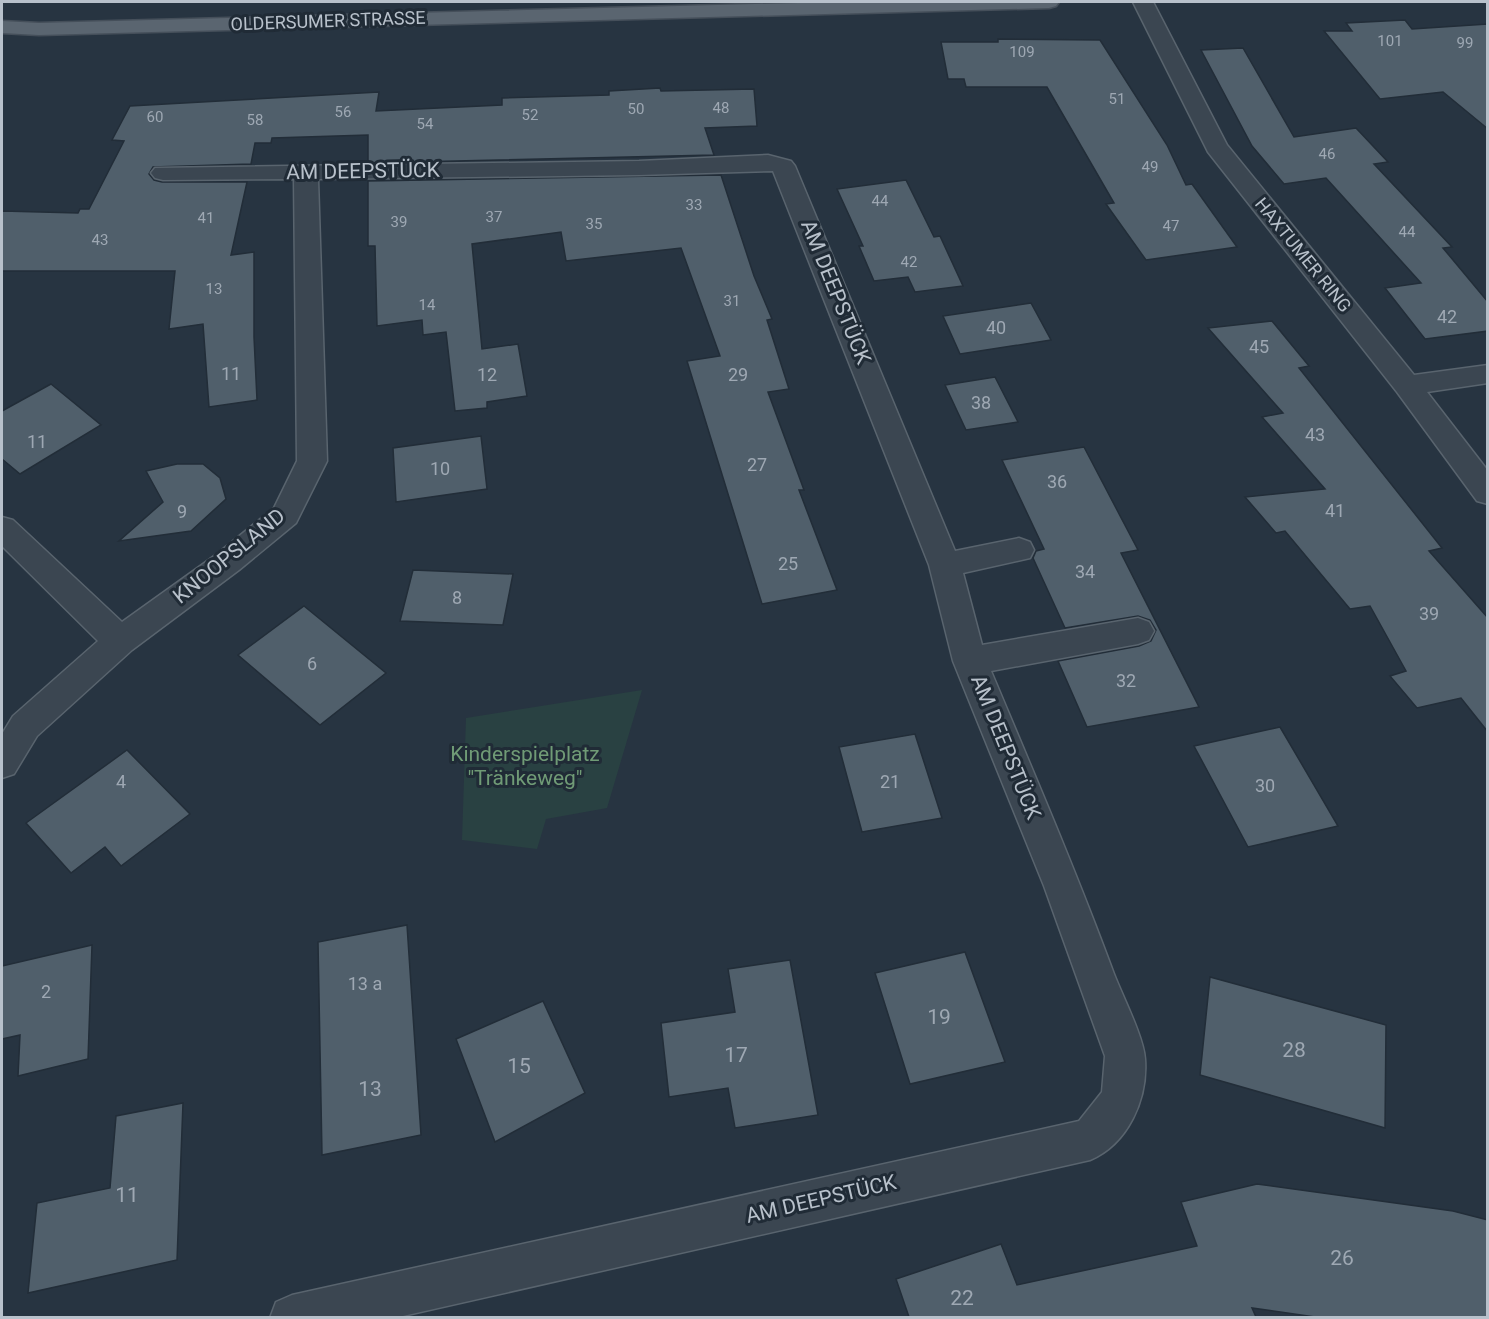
<svg xmlns="http://www.w3.org/2000/svg" width="1489" height="1319" font-family="Roboto,sans-serif">
  <style>
    .green { fill: #294142 }
    .building { fill: #505f6b; stroke: #222d38; stroke-width: 1.5 }
    .lines { fill: none; stroke-linecap: round; stroke-linejoin: round }
    .minor-casing { stroke: #59646e; stroke-width: 3 }
    .major-casing { stroke: #454f5a; stroke-width: 3 }
    .minor { fill: #3b4651; fill-rule: evenodd }
    .major { fill: #5a6570; fill-rule: evenodd }
    .labels { text-anchor: middle; stroke-width: 6; stroke-linejoin: round; paint-order: stroke }
    .far-number-label { font-size: 15px; fill: #9ea8b3 }
    .far-street-label { font-size: 18px; fill: #b8c1cb; stroke: #202b36 }
    .number-label { font-size: 18px; fill: #9ea8b3 }
    .street-label { font-size: 21px; fill: #b8c1cb; stroke: #202b36 }
    .park-label { font-size: 21px; fill: #709b76; stroke: #202b36 }
    .near-number-label { font-size: 21px; fill: #9ea8b3 }
  </style>
  <rect width="100%" height="100%" fill="#273441"/>
  <polygon class="green" points="642,690 607,808 546,819 537,849 462,840 466,718"/>
  <g class="building">
    <polygon points="1405,20 1412,29 1488,24 1488,129 1443,92 1380,99 1324,31 1352,31 1346,23"/>
    <polygon points="998,39 1100,40 1167,145 1186,185 1192,184 1237,247 1146,260 1106,204 1114,203 1047,87 966,87 964,79 948,79 941,42 998,42"/>
    <polygon points="1243,48 1294,137 1356,128 1388,162 1374,164 1452,247 1443,248 1488,302 1488,331 1425,339 1385,288 1421,283 1326,178 1284,184 1252,146 1201,50"/>
    <polygon points="660,88 661,91 754,89 757,126 705,128 714,155 368,163 368,135 272,138 271,143 255,143 251,164 153,167 149,174 154,180 162,182 247,182 231,255 254,252 254,337 257,400 209,407 203,324 169,329 175,271 2,271 2,211 78,213 80,209 89,209 124,141 112,140 130,106 379,92 376,111 502,105 502,98 609,95 609,91"/>
    <polygon points="721,175 754,276 772,319 767,320 789,389 768,392 804,490 799,490 837,590 762,604 687,361 720,356 681,248 566,261 561,232 472,244 482,349 518,344 527,396 487,402 487,408 455,411 446,332 423,335 422,320 377,326 375,246 368,246 368,181"/>
    <polygon points="906,180 934,237 940,236 963,286 915,292 908,277 874,281 859,246 863,246 837,189"/>
    <polygon points="1031,303 1051,340 960,354 943,316"/>
    <polygon points="1272,321 1309,366 1299,368 1442,548 1429,551 1488,618 1488,732 1461,698 1417,708 1390,676 1406,671 1370,606 1350,609 1285,531 1276,533 1245,497 1325,489 1262,417 1283,413 1208,328"/>
    <polygon points="995,377 1018,422 966,430 945,385"/>
    <polygon points="51,384 101,425 20,474 2,459 2,411"/>
    <polygon points="481,436 487,489 396,502 393,448"/>
    <polygon points="1084,447 1138,550 1121,553 1199,707 1087,727 1058,661 1139,646 1151,641 1156,630 1150,620 1138,616 1065,628 1033,558 1036,551 1044,549 1002,460"/>
    <polygon points="177,464 203,464 220,478 226,499 191,531 119,541 163,502 146,471"/>
    <polygon points="413,570 513,574 503,625 400,621"/>
    <polygon points="304,606 386,673 320,725 238,655"/>
    <polygon points="1280,727 1338,826 1248,847 1194,746"/>
    <polygon points="915,734 942,818 862,832 839,747"/>
    <polygon points="127,750 190,814 121,866 105,847 71,873 26,823"/>
    <polygon points="407,925 421,1135 322,1155 318,942"/>
    <polygon points="92,945 88,1059 18,1076 20,1035 2,1039 2,966"/>
    <polygon points="965,952 1005,1062 910,1084 875,973"/>
    <polygon points="790,960 818,1115 735,1128 728,1088 669,1097 661,1023 735,1012 728,969"/>
    <polygon points="1210,977 1386,1025 1385,1128 1200,1075"/>
    <polygon points="543,1001 585,1093 495,1142 456,1039"/>
    <polygon points="183,1103 177,1260 28,1293 37,1203 110,1188 116,1116"/>
    <polygon points="1257,1184 1453,1211 1488,1220 1488,1317 1315,1317 1252,1308 1256,1317 909,1317 896,1279 1001,1244 1017,1285 1197,1246 1181,1202"/>
  </g>
  <g class="lines">
    <g class="minor-casing">
      <g id="minor">
        <polygon points="1133,2 1153,2 1227,145 1414,375 1488,365 1488,383 1427,392 1488,471 1488,504 1477,501 1397,392 1208,152"/>
        <path d="M 768,155 L 791,161 L 795,166 L 955,551 L 1019,538 L 1030,542 L 1034,550 L 1030,558 L 963,573 L 982,645 L 1138,618 L 1149,622 L 1154,631 L 1149,640 L 1138,644 L 991,671 C 1033,771 1076,871 1114,974 C 1122,995 1144,1038 1145,1059 C 1148,1099 1128,1144 1090,1160 L 394,1318 L 270,1318 L 276,1302 L 292,1295 L 1079,1121 L 1102,1092 L 1105,1056 L 1044,886 L 953,661 L 929,565 L 773,171 L 639,175 L 318,179 L 327,461 L 296,523 L 239,570 L 132,650 L 37,736 L 14,774 L 2,778 L 2,734 L 13,716 L 98,641 L 2,546 L 2,517 L 13,520 L 122,622 L 217,554 L 274,508 L 297,461 L 294,179 L 163,180 L 155,178 L 151,173 L 155,168 L 639,161 Z"/>
      </g>
    </g>
    <g class="major-casing">
      <polygon id="major" points="834,2 1059,2 1056,6 1049,8 39,35 2,33 2,21 39,23"/>
    </g>
    <use href="#minor" class="minor"/>
    <use href="#major" class="major"/>
  </g>
  <g class="labels">
    <g class="far-number-label">
      <text x="1390" y="46">101</text>
      <text x="1465" y="48">99</text>
      <text x="1022" y="57">109</text>
      <text x="1117" y="104">51</text>
      <text x="721" y="113">48</text>
      <text x="636" y="114">50</text>
      <text x="343" y="117">56</text>
      <text x="530" y="120">52</text>
      <text x="155" y="122">60</text>
      <text x="255" y="125">58</text>
      <text x="425" y="129">54</text>
      <text x="1327" y="159">46</text>
      <text x="1150" y="172">49</text>
      <text x="880" y="206">44</text>
      <text x="694" y="210">33</text>
      <text x="494" y="222">37</text>
      <text x="206" y="223">41</text>
      <text x="399" y="227">39</text>
      <text x="594" y="229">35</text>
      <text x="1171" y="231">47</text>
      <text x="1407" y="237">44</text>
      <text x="100" y="245">43</text>
      <text x="909" y="267">42</text>
      <text x="214" y="294">13</text>
      <text x="732" y="306">31</text>
      <text x="427" y="310">14</text>
    </g>
    <g class="far-street-label">
      <text transform="translate(328 21) rotate(-2)" y="6">OLDERSUMER STRASSE</text>
      <text transform="translate(1303 255) rotate(51)" y="6">HAXTUMER RING</text>
    </g>
    <g class="number-label">
      <text x="1447" y="323">42</text>
      <text x="996" y="334">40</text>
      <text x="1259" y="353">45</text>
      <text x="231" y="380">11</text>
      <text x="487" y="381">12</text>
      <text x="738" y="381">29</text>
      <text x="981" y="409">38</text>
      <text x="1315" y="441">43</text>
      <text x="37" y="448">11</text>
      <text x="757" y="471">27</text>
      <text x="440" y="475">10</text>
      <text x="1057" y="488">36</text>
      <text x="1335" y="517">41</text>
      <text x="182" y="518">9</text>
      <text x="788" y="570">25</text>
      <text x="1085" y="578">34</text>
      <text x="457" y="604">8</text>
      <text x="1429" y="620">39</text>
      <text x="312" y="670">6</text>
      <text x="1126" y="687">32</text>
      <text x="121" y="788">4</text>
      <text x="890" y="788">21</text>
      <text x="1265" y="792">30</text>
      <text x="365" y="990">13 a</text>
      <text x="46" y="998">2</text>
    </g>
    <g class="street-label">
      <text transform="translate(363 171) rotate(-1)" y="7">AM DEEPSTÜCK</text>
      <text transform="translate(836 292) rotate(68)" y="7">AM DEEPSTÜCK</text>
      <text transform="translate(229 556) rotate(-39)" y="7">KNOOPSLAND</text>
      <text transform="translate(1006 747) rotate(68)" y="7">AM DEEPSTÜCK</text>
      <text transform="translate(821 1199) rotate(-13)" y="7">AM DEEPSTÜCK</text>
    </g>
    <g class="park-label">
      <text x="525" y="761">Kinderspielplatz<tspan x="525" dy="24">"Tränkeweg"</tspan></text>
    </g>
    <g class="near-number-label">
      <text x="939" y="1024">19</text>
      <text x="1294" y="1057">28</text>
      <text x="736" y="1062">17</text>
      <text x="519" y="1073">15</text>
      <text x="370" y="1096">13</text>
      <text x="127" y="1202">11</text>
      <text x="1342" y="1265">26</text>
      <text x="962" y="1305">22</text>
    </g>
  </g>
  <rect width="1489" height="1319" fill="none" stroke="#b8c1cb" stroke-width="6"/>
</svg>
